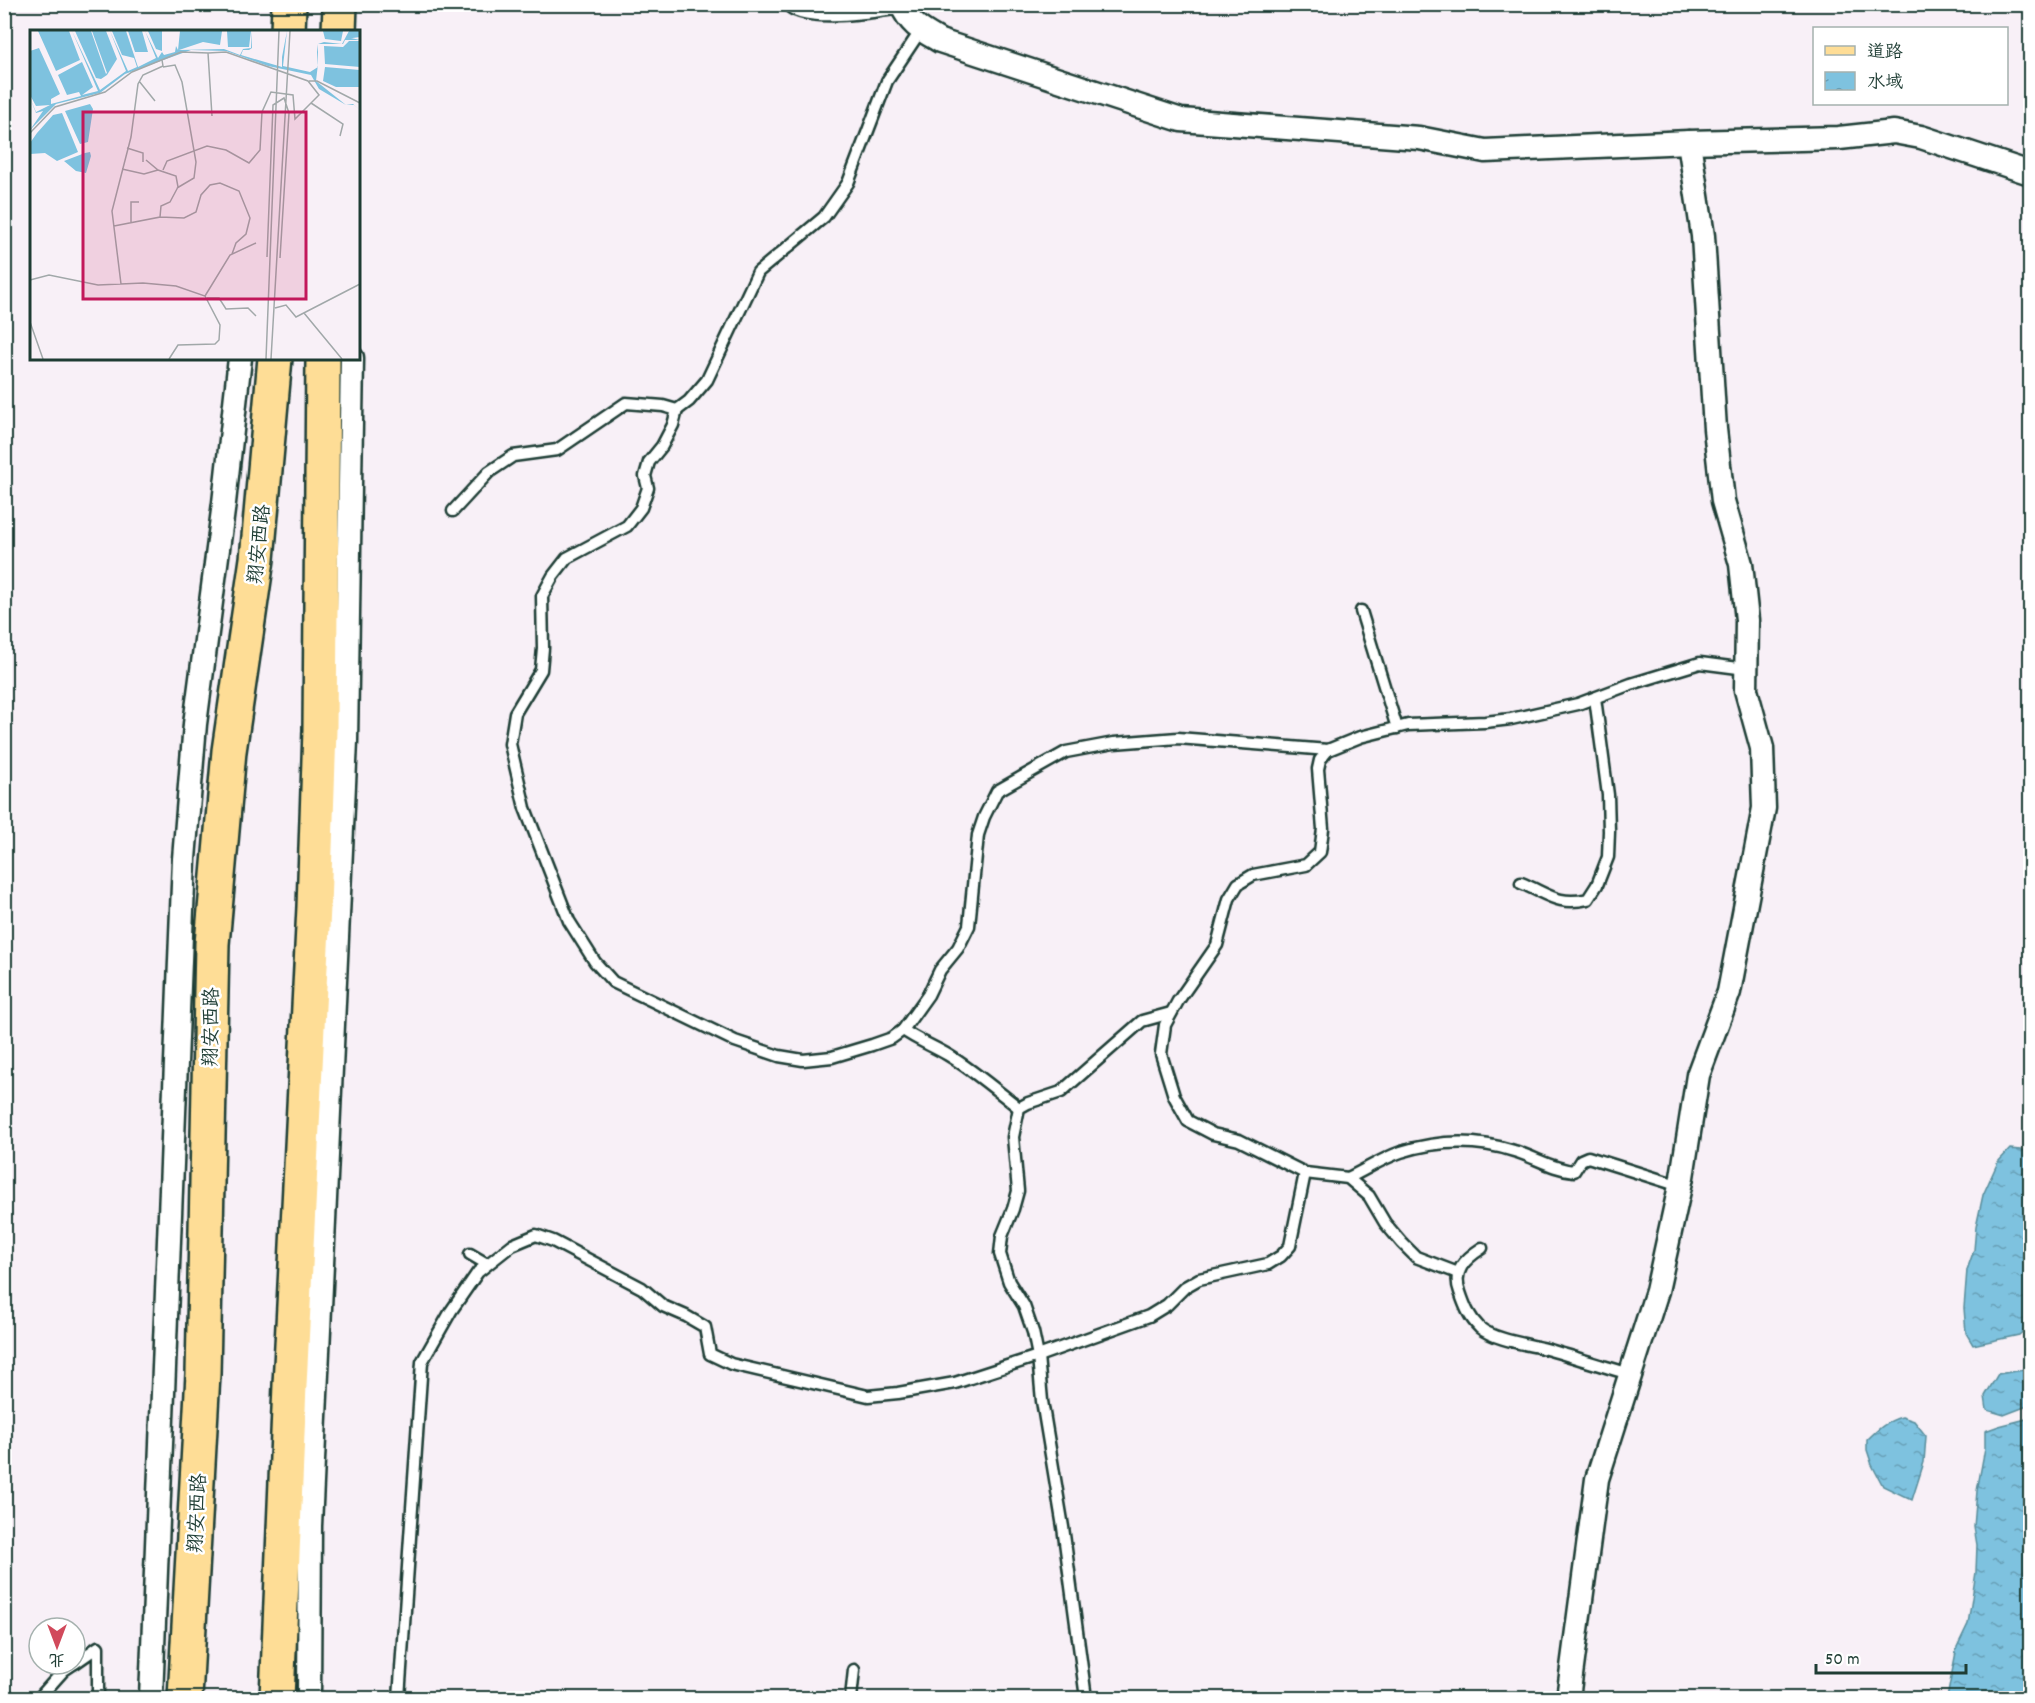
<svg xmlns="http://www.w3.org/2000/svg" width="2035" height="1703" font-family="Dekko,'LXGW WenKai TC',sans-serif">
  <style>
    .water { fill: url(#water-ripples); stroke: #588d9b; stroke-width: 1.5 }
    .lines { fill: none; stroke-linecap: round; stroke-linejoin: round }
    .service-casing { stroke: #1f3d34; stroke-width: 15 }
    .minor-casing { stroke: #1f3d34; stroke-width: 27 }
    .primary-casing { stroke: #1f3d34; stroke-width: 38 }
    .service { stroke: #fff; stroke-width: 10 }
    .minor { stroke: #fff; stroke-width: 22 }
    .primary { stroke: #fedd96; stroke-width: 33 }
    .labels { text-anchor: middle; stroke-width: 5; stroke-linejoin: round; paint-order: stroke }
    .street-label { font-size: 20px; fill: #1f3d34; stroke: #fff }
    .inset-road { fill: none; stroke: #a1a8a9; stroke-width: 1.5 }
    .view { fill: #c2185b; fill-opacity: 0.15; stroke: #c2185b; stroke-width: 3 }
    .inset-edge { fill: none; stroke: #1f3d34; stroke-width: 3 }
  </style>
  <defs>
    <pattern id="water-ripples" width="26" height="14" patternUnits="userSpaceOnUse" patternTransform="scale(1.5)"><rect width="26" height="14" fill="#7ec2df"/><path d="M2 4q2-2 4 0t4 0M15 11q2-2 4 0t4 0" fill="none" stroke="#679fb6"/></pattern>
  </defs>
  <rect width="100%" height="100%" fill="#f8f0f7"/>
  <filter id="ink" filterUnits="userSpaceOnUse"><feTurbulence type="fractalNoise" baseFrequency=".0167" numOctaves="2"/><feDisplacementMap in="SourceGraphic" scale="12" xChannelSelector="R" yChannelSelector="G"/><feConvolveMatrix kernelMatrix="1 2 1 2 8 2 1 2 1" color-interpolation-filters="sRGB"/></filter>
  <g filter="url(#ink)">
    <g class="water">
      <polygon points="2010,1149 2030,1151 2030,1325 2019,1335 1973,1345 1966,1333 1964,1308 1967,1270 1974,1250 1976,1227 1983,1195 1998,1162"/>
      <polygon points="2030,1369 2030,1405 2004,1415 1987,1410 1985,1396 1998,1374"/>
      <path d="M 1902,1417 L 1914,1421 L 1926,1436 L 1924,1462 L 1912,1500 L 1883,1486 L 1872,1465 L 1867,1450 L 1867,1440 C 1878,1429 1887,1421 1902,1417 Z"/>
      <polygon points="2030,1418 2030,1698 1947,1698 1957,1647 1968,1624 1976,1572 1977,1545 1974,1527 1977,1491 1985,1448 1985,1431 1999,1426"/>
    </g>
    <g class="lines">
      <g class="service-casing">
        <g id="service">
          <path d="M 787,4 C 802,25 879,11 902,8"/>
          <polyline points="677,410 673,425 662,446 649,462 645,476 648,488 641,508 627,526 567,558 553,576 542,596 543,648 541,670 515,713 510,744 525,808 569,921 595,962 613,982 735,1041 779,1056 803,1060 832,1057 872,1045 892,1038 903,1030 928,995 940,970 958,948 969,926 978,835 984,817 997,791 1066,752 1114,743 1178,738 1328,750"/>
          <polyline points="453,511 489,472 513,456 557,450 626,403 663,406 677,410 689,401 707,380 758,272 824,217 848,183 887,81 921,30"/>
          <polyline points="1361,611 1397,728"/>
          <path d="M 1521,883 C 1548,894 1558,906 1588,899 L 1597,885 L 1608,857 L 1609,831 L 1608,795 L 1595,698"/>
          <path d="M 903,1030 C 917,1040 933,1046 948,1055 C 973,1070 996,1090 1019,1108"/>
          <path d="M 1348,1178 C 1365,1170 1383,1158 1401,1152 C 1439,1140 1476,1139 1514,1151 C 1535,1157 1552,1169 1574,1171 L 1581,1160 L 1588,1157 L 1680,1186"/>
          <path d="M 1482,1248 C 1465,1259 1452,1271 1460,1292 C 1465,1307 1469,1317 1480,1328 C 1495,1340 1527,1344 1546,1349 C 1574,1357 1602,1366 1630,1374"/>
          <polyline points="470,1254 487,1264"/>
          <polyline points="1458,1273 1416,1257 1402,1243 1385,1223 1369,1196 1348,1178 1305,1173 1239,1140 1213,1134 1188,1121 1174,1096 1161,1054 1165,1025 1178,1001 1217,945 1229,899 1238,884 1253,875 1306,865 1320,852 1323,829 1318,769 1320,760 1328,750 1360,737 1408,725 1485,722 1511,719 1578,704 1631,684 1700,663 1746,669"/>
          <polyline points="75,1663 98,1647 98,1698"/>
          <polyline points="39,1698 64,1670 73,1664"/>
          <polyline points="399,1698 422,1362 451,1311 478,1272 512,1245 536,1235 553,1241 642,1288 663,1306 686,1316 705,1327 710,1354 731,1364 868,1396 898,1393 955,1383 1038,1356 1149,1316 1167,1305 1185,1287 1199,1279 1268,1264 1281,1256 1290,1246 1305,1173"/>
          <polyline points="851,1698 854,1670"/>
          <polyline points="1086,1698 1063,1527 1042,1401 1038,1356 1033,1332 1024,1306 1009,1282 1000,1254 1002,1236 1013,1209 1018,1191 1013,1137 1019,1108 1028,1103 1061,1092 1142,1021 1171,1013"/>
        </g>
      </g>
      <g class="minor-casing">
        <g id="minor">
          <path d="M 901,4 C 910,25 921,30 940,41 L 1181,120 L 1419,138 L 1485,151 L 1689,142 L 1839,138 L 1894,132 L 1921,137 L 2030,173"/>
          <polyline points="151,1698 184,859 195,724 224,503 240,358"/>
          <polyline points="309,1698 310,1526 346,741 352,358"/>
          <polyline points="1568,1698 1597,1479 1657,1291 1682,1177 1698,1075 1729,992 1764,808 1762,748 1746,690 1747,620 1741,564 1723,501 1715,429 1703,236 1689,142"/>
        </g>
      </g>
      <g class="primary-casing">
        <g id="primary">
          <polyline points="288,32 289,4"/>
          <polyline points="339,32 340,4"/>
          <polyline points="185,1698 203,1374 212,944 229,751 257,559 275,358"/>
          <polyline points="277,1698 290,1385 314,907 320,730 323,358"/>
        </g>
      </g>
      <use href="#service" class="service"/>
      <use href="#minor" class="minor"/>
      <use href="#primary" class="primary"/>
    </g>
  </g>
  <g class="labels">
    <g class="street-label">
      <text transform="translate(258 544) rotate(-84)" y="7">翔安西路</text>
      <text transform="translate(210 1027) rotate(-89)" y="7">翔安西路</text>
      <text transform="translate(196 1513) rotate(-87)" y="7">翔安西路</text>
    </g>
  </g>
  <g transform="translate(30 30)">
    <rect width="330" height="330" fill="#f8f0f7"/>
    <path d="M 8,1 L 39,1 L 50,30 L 26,41 ZM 42,1 L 70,60 L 96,41 L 80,1 L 98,41 L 107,37 L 104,28 L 92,25 L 82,1 L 96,1 L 108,37 L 126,28 L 115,1 L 128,28 L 132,22 L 134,25 L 145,22 L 146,16 L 148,20 L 150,1 L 192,1 L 190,15 L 173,12 L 149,20 L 194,19 L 210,25 L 213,19 L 221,18 L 222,1 L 222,18 L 219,20 L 213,20 L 211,25 L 252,37 L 252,27 L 257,1 L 253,36 L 280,42 L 288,37 L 287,22 L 288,14 L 294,12 L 312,14 L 319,1 L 330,1 L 330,7 L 315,9 L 321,8 L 330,10 L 315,10 L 313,14 L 288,14 L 288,34 L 286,51 L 316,75 L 323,74 L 330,80 L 324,75 L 316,75 L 289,59 L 281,45 L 238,36 L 196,21 L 161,20 L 95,44 L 70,63 L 26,74 L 0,100 L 13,81 L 6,83 L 0,68 L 6,82 L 20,75 L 6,76 L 0,65 L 0,21 L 9,18 L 30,64 L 21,69 L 21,74 L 51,66 L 49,62 L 37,65 L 28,45 L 52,32 L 63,57 L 52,65 L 68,61 ZM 45,1 L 61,1 L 76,44 L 71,48 L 77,43 L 62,1 L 76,1 L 87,29 L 77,45 L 71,49 L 66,48 ZM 98,1 L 112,1 L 118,22 L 105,22 ZM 118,1 L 132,1 L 132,21 L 126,19 ZM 197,1 L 221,1 L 219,17 L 198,17 ZM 293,1 L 313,1 L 311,11 L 295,9 ZM 319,11 L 330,11 L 330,37 L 295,34 L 294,16 L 313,17 ZM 295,37 L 330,40 L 330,57 L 306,57 L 293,51 ZM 60,74 L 63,79 L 58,112 L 50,114 L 35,81 ZM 32,83 L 48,122 L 27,131 L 15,123 L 0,124 L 0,113 L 7,103 L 23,85 ZM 55,123 L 60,122 L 61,126 L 56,143 L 46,141 L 34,131 Z" fill="#7ec2df"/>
    <path class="inset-road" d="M 133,37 L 145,35 L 152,52 L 166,132 L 164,148 L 147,158M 109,51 L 125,71M 279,51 L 287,51 L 330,73M 281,73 L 313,94 L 310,106M 0,103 L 25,77 L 75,62 L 102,42 L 151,22 L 178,23 L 182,86M 97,118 L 113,123 L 113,132M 92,139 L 114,144 L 128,140M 133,140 L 137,131 L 177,116 L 196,120 L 219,133 L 230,120 L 232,82 L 241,62 L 263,65 L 265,89 L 289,65 L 278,51 L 196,22 L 178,23M 130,187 L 154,188 L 166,182 L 171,165 L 180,155 L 190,153 L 209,161 L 220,188 L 216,204 L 206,213 L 202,224M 101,193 L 101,172 L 109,172M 84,196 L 130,187 L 131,176 L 140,172 L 148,157 L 146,146 L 128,140 L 116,130M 237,227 L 243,75 L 254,68 L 259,83 L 250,228M 0,250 L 19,245 L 68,255 L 113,253 L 146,256 L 175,266 L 190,295 L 189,310 L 185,314 L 148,315 L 139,329M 91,254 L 82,181 L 101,107 L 108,54 L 113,45 L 133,36 L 132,30M 175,266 L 200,225 L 226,213M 177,268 L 189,268 L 196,279 L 218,278 L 226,286M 245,278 L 256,275 L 266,287 L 330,254M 274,283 L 312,329M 0,292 L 13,329M 236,329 L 249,1M 241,329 L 260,1"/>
    <path class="view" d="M 53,82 L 276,82 L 276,269 L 53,269 Z"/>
    <rect width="330" height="330" class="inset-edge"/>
  </g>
  <rect width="2035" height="1703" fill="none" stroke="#fff" stroke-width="24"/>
  <rect x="12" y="12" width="2011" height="1679" fill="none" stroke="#1f3d34" stroke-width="2" filter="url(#ink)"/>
  <rect x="1813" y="27" width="195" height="78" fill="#ffffff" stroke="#a5b1ae" stroke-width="1.5"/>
  <rect x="1825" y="46" width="30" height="9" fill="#fedd96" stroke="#a5b1ae" stroke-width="1.5"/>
  <text x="1867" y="57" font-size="18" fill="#1f3d34">道路</text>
  <rect x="1825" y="72" width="30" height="18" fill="url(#water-ripples)" stroke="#a5b1ae" stroke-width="1.5"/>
  <text x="1867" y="87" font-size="18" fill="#1f3d34">水域</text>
  <g transform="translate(57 1646) rotate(180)"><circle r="28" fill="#ffffff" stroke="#a5b1ae" stroke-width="1.5"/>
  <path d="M0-4.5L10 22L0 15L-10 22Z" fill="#d1495b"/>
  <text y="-9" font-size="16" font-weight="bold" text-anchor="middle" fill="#1f3d34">北</text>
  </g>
  <path d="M1816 1664v9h150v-9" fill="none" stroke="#1f3d34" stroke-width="3"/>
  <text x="1825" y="1664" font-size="18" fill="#1f3d34" stroke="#ffffff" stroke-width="4.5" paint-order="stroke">50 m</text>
</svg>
